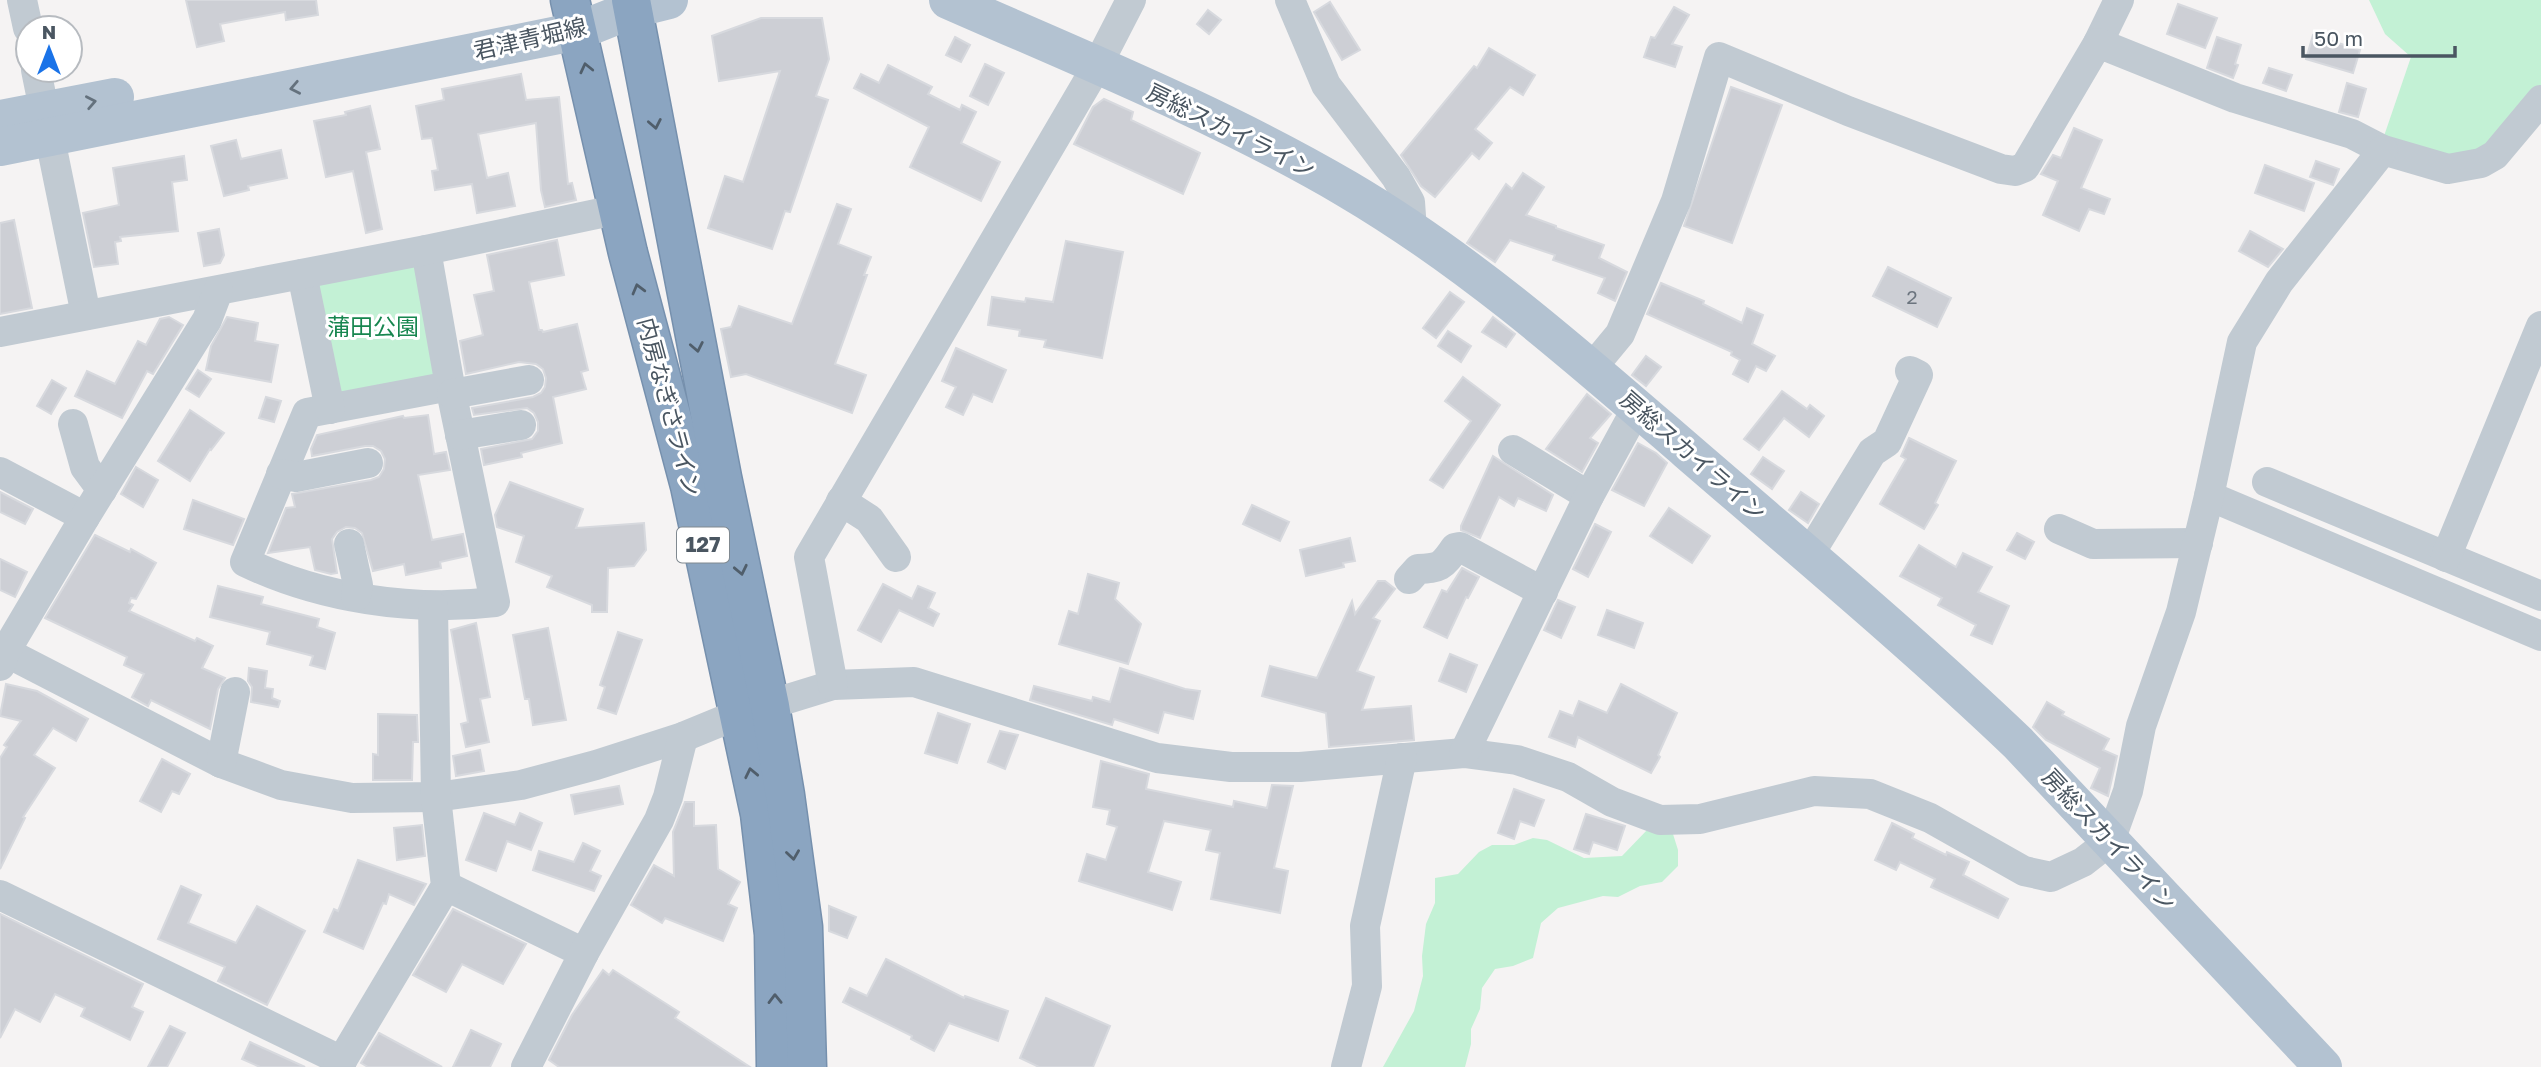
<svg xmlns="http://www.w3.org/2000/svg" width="2541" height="1067" font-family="'Golos Text','Noto Sans JP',sans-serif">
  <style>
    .green { fill: #c3f1d5 }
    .building { fill: #cdcfd5; stroke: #d7d9de; stroke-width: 2 }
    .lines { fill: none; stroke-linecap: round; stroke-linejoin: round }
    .highway-casing { stroke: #7690ad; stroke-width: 41 }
    .minor { stroke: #c1cad2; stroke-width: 30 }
    .major { stroke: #b3c2d1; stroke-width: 38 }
    .highway { stroke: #8ba5c1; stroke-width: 38 }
    .oneway { stroke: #505e6b }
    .oneway2 { stroke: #64717d }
    .labels { text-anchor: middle; stroke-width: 6; stroke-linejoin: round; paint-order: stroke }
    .number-label { font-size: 19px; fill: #6b747e }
    .shield { fill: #fff; stroke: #808990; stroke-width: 2 }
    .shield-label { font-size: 21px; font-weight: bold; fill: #4a5661 }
    .street-label { font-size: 23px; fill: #4a5661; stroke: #fff }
    .park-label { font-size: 23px; fill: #17864f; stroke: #fff }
  </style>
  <rect width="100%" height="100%" fill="#f5f3f3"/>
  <g class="green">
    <path d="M 2369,0 L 2541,0 L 2541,88 C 2515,118 2491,160 2447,157 C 2429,156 2402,142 2384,136 L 2411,57 L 2385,34 Z"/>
    <polygon points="411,264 416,268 435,369 432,376 336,399 314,281"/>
    <polygon points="1648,829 1673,834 1678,850 1678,866 1662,882 1640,886 1618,897 1603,896 1558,908 1541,923 1533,958 1513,966 1495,969 1482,988 1480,1009 1471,1029 1471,1044 1465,1067 1383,1067 1414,1011 1423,976 1422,956 1426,924 1435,903 1435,878 1458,874 1479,852 1492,845 1514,845 1533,838 1547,840 1584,858 1622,856"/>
  </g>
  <g class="building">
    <polygon points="186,0 316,0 318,15 286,20 285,12 220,24 224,41 197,47"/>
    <polygon points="1330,2 1360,50 1342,60 1314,12"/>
    <polygon points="2178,4 2217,18 2205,48 2167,34"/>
    <polygon points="1674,7 1689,15 1672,44 1682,47 1675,67 1644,57 1651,37 1655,38"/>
    <polygon points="1208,10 1221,20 1209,34 1197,24"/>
    <polygon points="761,18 822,18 829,59 816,96 828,100 790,212 785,211 772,249 708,228 725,176 743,182 780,71 719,81 712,36"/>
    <polygon points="2313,35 2360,50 2353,73 2306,59"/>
    <polygon points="955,37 970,45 961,62 946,55"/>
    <polygon points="2217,37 2241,45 2235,64 2238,65 2233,78 2207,68"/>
    <polygon points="1489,48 1535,75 1523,95 1510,87 1475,129 1492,143 1479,159 1472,153 1435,197 1421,186 1401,155 1474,66 1477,68"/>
    <polygon points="985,64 1004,73 988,105 970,96"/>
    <polygon points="888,65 932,87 928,94 960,110 962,105 976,112 961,143 1000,162 981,201 910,167 929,127 854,88 861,74 879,83"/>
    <polygon points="2269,68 2292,75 2286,91 2263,83"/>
    <polygon points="521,74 526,100 559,97 568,184 572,183 576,200 545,207 541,190 536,123 478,134 487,178 508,173 515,206 477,213 472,184 435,190 432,171 438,170 432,138 422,139 416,106 444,100 442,89"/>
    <polygon points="2347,83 2366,89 2358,117 2339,112"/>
    <polygon points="1731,87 1782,105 1732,243 1684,226"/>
    <polygon points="1104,99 1133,112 1131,120 1200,153 1183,194 1074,144 1093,107"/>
    <polygon points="370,106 380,149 366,152 382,229 366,233 353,171 326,177 314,121 346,115 345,112"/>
    <polygon points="2074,128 2102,140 2081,188 2110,199 2104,214 2089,209 2079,231 2043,215 2058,181 2041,174 2053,155 2061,158"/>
    <polygon points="236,140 241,159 281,150 287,178 248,186 249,190 224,196 211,146"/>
    <polygon points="184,156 187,180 172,182 178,231 120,237 121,241 115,242 118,264 94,267 83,213 119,205 113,168"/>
    <polygon points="2316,161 2339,169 2333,185 2310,177"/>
    <polygon points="2265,165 2314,183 2304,211 2255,193"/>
    <polygon points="1523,173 1544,187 1526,215 1556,226 1556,228 1604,245 1599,258 1627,272 1615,301 1598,293 1605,278 1553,260 1555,255 1510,240 1495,262 1467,243 1506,184 1512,189"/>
    <polygon points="837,204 851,209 838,244 871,257 864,275 867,275 835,364 866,375 852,413 746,374 731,377 721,329 731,327 739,306 792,324"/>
    <polygon points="14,220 32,308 0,314 0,223"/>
    <polygon points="219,229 224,255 220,263 204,266 198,233"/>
    <polygon points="2250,231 2283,249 2268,267 2239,251"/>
    <polygon points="557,240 564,275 529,282 539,330 542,330 543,332 577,324 588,370 581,372 586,389 553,397 562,443 521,453 522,457 484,465 481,449 532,439 538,431 538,422 534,413 527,408 474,415 472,408 533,397 541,393 545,387 546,378 543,369 536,364 519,362 466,374 460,341 483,335 474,295 494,291 487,255"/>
    <polygon points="1066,241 1123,252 1102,358 1044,347 1046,340 1019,336 1020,330 988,325 992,297 1025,302 1026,298 1053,302"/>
    <polygon points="1888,267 1951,298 1937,327 1873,296"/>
    <polygon points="1661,283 1704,301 1703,304 1742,323 1747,308 1763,315 1752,344 1775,356 1766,371 1756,366 1748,382 1733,374 1740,360 1731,355 1732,352 1647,314"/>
    <polygon points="1450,292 1464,302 1436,338 1423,328"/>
    <polygon points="169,317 183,325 153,374 147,371 122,418 75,396 87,371 115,384 138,341 146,345 160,319"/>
    <polygon points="227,317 258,323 255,341 278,345 271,382 206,370 211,346"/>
    <polygon points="1493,317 1515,334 1506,347 1482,332"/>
    <polygon points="1448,331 1471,346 1461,362 1438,346"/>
    <polygon points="956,348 1006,370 992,402 973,394 963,415 946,407 956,387 942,381"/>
    <polygon points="1646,356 1661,367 1646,386 1632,375"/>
    <polygon points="198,370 211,379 199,397 186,389"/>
    <polygon points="1463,377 1500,405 1443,488 1430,480 1471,421 1445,401"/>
    <polygon points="52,380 66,388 51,414 37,406"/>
    <polygon points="1782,391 1807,409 1810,405 1824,416 1809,437 1784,418 1759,450 1744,439"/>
    <polygon points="1587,394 1611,414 1590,438 1598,443 1582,472 1546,449"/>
    <polygon points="266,397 281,401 274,422 259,418"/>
    <polygon points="190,410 224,433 211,450 210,449 190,481 158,461"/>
    <polygon points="428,415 434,454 446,452 450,470 418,475 432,540 463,534 467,556 440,562 441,568 406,575 404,564 373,571 362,533 355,528 346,527 337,532 332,539 337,573 331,574 315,570 310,547 268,553 286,508 295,507 292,494 371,480 379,477 384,469 385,459 381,451 373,446 365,446 312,456 311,449 317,435 403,416 404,418"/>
    <polygon points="1909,438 1956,461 1935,503 1938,505 1924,529 1880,504 1906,459 1901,456"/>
    <polygon points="1638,443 1656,453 1667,463 1644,506 1612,490"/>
    <polygon points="1493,456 1553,495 1546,511 1518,498 1514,506 1499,497 1480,538 1461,530 1461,526"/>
    <polygon points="1763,457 1784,471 1772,489 1751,474"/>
    <polygon points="136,467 158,480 143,507 121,494"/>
    <polygon points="510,482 583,509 576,528 644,523 646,550 634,566 608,568 607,612 592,612 592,605 547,587 552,576 516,562 524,536 497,527 495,515"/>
    <polygon points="0,492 33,509 25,524 0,512"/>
    <polygon points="1801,492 1819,504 1808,523 1789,510"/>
    <polygon points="193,500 244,519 233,545 184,529"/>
    <polygon points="1252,505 1289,522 1280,541 1243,524"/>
    <polygon points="1669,508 1710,536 1692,563 1650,536"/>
    <polygon points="1595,524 1611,532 1588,577 1573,569"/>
    <polygon points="2017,533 2034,542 2025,559 2007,550"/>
    <polygon points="95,535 130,552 131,549 156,563 136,599 131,598 129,603 133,605 129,611 195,641 197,638 213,646 202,668 225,678 218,689 210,729 151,700 148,706 132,697 144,674 124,665 127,657 45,618"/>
    <polygon points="1350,538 1355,561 1343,563 1344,567 1306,576 1300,550"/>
    <polygon points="1919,545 1956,567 1963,553 1992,567 1978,592 2009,606 1992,644 1971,635 1976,625 1938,605 1942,598 1900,576"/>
    <polygon points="0,559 27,572 15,597 0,590"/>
    <polygon points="1462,568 1479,577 1468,598 1466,597 1447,638 1424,627 1442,590 1447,592"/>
    <polygon points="1088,574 1119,583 1115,599 1141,624 1128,664 1059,644 1069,611 1078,614"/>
    <polygon points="1378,581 1385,581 1395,589 1373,618 1380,621 1357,671 1374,677 1362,710 1411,706 1414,740 1329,747 1326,713 1262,696 1270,666 1317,678 1352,601 1355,614"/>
    <polygon points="883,584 912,599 918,586 935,593 928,608 939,614 933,626 899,610 881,642 858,630"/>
    <polygon points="218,586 263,597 261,604 319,619 317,627 335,633 325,669 310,665 313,656 267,644 270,632 210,617"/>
    <polygon points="1558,600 1575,607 1561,638 1544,630"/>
    <polygon points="1607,610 1643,623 1634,648 1598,635"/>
    <polygon points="476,623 490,697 480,699 489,742 466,747 461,724 468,722 451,630"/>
    <polygon points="548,628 566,720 533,725 529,699 525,699 513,635"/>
    <polygon points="618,632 642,640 616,714 598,708 605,687 600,685"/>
    <polygon points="1450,654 1477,665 1466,692 1439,681"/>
    <polygon points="249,668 267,671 265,688 273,689 272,698 280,701 278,707 251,702 252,687 248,681"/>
    <polygon points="1120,668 1185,689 1200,691 1193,719 1164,712 1158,733 1114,719 1112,725 1030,700 1034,686 1092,701 1093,697 1110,702"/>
    <polygon points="6,684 37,691 88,719 76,741 53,728 34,755 55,768 23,817 25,818 0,869 0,758 7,747 4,745 21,721 0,716"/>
    <polygon points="1621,684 1677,713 1658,755 1660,757 1651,773 1578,737 1575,747 1549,737 1560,711 1573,716 1579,701 1607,713"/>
    <polygon points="2047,702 2064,712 2062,715 2109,739 2103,750 2117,756 2108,796 2091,788 2100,768 2046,740 2033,727"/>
    <polygon points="938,713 970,724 957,763 925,753"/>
    <polygon points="378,714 417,715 418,742 413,742 412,780 373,780 373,754 378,755"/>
    <polygon points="1000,731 1018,735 1005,769 988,762"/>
    <polygon points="480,750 484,771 456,776 453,756"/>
    <polygon points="162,759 190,774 179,794 172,791 161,812 140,801"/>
    <polygon points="1101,761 1149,774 1146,789 1233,807 1234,801 1267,808 1272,785 1293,786 1274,868 1288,871 1280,913 1211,899 1220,853 1206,850 1211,830 1164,821 1148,872 1181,882 1172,910 1079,881 1087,854 1106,860 1117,827 1107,824 1110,810 1093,807"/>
    <polygon points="619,786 623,804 575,814 571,795"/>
    <polygon points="1514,789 1544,800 1534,826 1520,821 1514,839 1498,833"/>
    <polygon points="685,802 694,802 694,826 716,825 718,869 740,882 728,904 737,908 723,941 665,918 662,923 631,905 654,865 674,876 673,832"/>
    <polygon points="484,813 515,825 520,813 542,823 531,850 507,841 496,871 466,860"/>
    <polygon points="1586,814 1625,826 1617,850 1593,842 1589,854 1574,849"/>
    <polygon points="1892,823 1914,834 1912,838 1946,855 1947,852 1969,862 1963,875 2008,899 1998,918 1931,887 1935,879 1900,862 1896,870 1875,860"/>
    <polygon points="422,825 425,856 397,860 394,828"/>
    <polygon points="583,843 600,851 590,871 601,876 594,891 533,870 539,851 574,862"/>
    <polygon points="358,860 426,884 414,905 389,894 386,904 383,903 363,949 324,932 334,909 338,911"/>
    <polygon points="181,886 201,895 188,923 236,943 257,906 305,931 267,1005 218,981 225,967 158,939"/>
    <polygon points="829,906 856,917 847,938 829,931"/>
    <polygon points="453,909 526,944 503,984 462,964 446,992 413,975"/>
    <polygon points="0,914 143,984 132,1007 143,1012 130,1040 81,1016 85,1008 55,994 40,1022 15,1009 0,1038"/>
    <polygon points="886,959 964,998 965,996 1008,1011 998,1041 949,1023 934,1051 911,1039 912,1036 843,1002 850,988 867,996"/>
    <polygon points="603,970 609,975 613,970 679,1012 675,1018 750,1067 559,1067 549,1060 572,1015"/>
    <polygon points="1046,998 1110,1026 1093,1067 1039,1067 1020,1058"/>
    <polygon points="170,1026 185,1033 167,1067 148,1067"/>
    <polygon points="471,1030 501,1044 490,1067 453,1067"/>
    <polygon points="379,1033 442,1067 368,1067 361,1063"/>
    <polygon points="250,1042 305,1067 260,1067 242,1059"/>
  </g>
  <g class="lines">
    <g class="highway-casing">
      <g id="highway">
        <polyline points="570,0 628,253 690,486 760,814 774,934 776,1067"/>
        <polyline points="631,0 722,477 770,706 785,795 803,927 807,1067"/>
      </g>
    </g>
    <g class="minor">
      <polyline points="22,0 28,28"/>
      <polyline points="1290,0 1326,85 1396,177 1410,202 1412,230"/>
      <polyline points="2098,43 2119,0"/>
      <polyline points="36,70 86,315"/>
      <path d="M 426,250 L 450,386 L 495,602 C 412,612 320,598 245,562 L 307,413 L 450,386"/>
      <polyline points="302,274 330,409"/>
      <polyline points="0,332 426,250 601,213"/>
      <polyline points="1591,369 1620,334 1676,201 1719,57 1848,111 2001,169 2015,171 2025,167 2098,43 2235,98 2352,134 2383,150 2448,169 2481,163 2495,155 2541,100"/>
      <polyline points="452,394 529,380"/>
      <polyline points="73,424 85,467 102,490"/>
      <polyline points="460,435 521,425"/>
      <polyline points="1513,450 1589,496"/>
      <polyline points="0,472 85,517"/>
      <polyline points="281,474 296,477 368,463"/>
      <polyline points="2267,482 2541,596"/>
      <polyline points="2209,496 2541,636"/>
      <polyline points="841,501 869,519 896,557"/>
      <polyline points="2059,529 2093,544 2198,543"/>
      <polyline points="349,544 358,585 356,596"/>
      <polyline points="1809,555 1872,452 1887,442 1918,375 1910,371"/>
      <polyline points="2446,557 2541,326"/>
      <path d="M 1409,579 L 1418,569 C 1440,568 1442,567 1455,548 L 1460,547 L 1543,592"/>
      <polyline points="0,649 221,763 281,785 352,798 436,797 521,785 596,765 683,737 739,714 833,685 914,682 1157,758 1231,767 1300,767 1464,753 1517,760 1568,777 1612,802 1660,820 1700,819 1814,791 1870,794 1930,818 2024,871 2051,877 2083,862 2110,841 2128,791 2141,726 2181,612 2209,496 2242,342 2279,282 2383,150"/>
      <polyline points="0,666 5,652 85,517 207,320 218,291"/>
      <polyline points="833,685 809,557 1097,66 1131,0"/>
      <polyline points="1464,753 1589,496 1637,408"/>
      <polyline points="221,763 235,692"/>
      <polyline points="446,886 584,953"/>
      <polyline points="0,895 342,1061"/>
      <polyline points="338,1067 446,886 436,797 433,606"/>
      <polyline points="526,1067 584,953 659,820 668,797 683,737"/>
      <polyline points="1346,1067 1367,986 1365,926 1402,758"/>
    </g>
    <g class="major">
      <path d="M 948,0 C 1082,59 1221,115 1347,189 C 1471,262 1578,357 1687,451 C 1798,547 1911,641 2018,743 L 2323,1067"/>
      <polyline points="0,119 115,97"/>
      <polyline points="0,147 578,31 633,9 669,0"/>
    </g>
    <use href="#highway" class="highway"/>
  </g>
  <defs><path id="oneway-chevron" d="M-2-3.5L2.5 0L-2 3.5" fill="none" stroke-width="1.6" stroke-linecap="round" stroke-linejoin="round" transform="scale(1.75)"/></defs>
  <g class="oneway">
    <use href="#oneway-chevron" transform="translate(586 68) rotate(-103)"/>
    <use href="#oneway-chevron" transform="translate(655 124) rotate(79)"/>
    <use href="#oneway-chevron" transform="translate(638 289) rotate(-105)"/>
    <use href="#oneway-chevron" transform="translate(697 347) rotate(79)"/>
    <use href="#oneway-chevron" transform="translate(741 570) rotate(78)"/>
    <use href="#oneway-chevron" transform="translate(751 773) rotate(-102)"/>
    <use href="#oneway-chevron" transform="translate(793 855) rotate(82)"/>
    <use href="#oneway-chevron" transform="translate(775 999) rotate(-91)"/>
  </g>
  <g class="oneway2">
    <use href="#oneway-chevron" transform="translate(295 88) rotate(169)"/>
    <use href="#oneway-chevron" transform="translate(91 102) rotate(-11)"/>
  </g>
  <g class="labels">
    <g class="number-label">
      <text x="1912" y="304">2</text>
    </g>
    <rect class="shield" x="677" y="527.5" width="52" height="35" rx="5"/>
    <g class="shield-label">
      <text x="703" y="552">127</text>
    </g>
    <g class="street-label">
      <text transform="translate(530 39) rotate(-13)" y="8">君津青堀線</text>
      <text transform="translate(1231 131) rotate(26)" y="8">房総スカイライン</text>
      <text transform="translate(669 407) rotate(75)" y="8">内房なぎさライン</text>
      <text transform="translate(1693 456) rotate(41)" y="8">房総スカイライン</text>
      <text transform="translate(2109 840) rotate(47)" y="8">房総スカイライン</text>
    </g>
    <g class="park-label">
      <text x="373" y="335">蒲田公園</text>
    </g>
  </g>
  <g transform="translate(49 49)"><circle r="33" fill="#ffffff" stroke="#b7bbc0" stroke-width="2"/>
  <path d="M0-5L12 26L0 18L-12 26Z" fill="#1a73e8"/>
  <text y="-10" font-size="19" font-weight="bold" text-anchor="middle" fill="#4a5661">N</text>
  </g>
  <path d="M2303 46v10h152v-10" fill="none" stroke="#4a5661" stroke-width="3.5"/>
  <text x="2314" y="46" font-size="21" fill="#4a5661" stroke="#ffffff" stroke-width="5" paint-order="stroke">50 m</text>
</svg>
